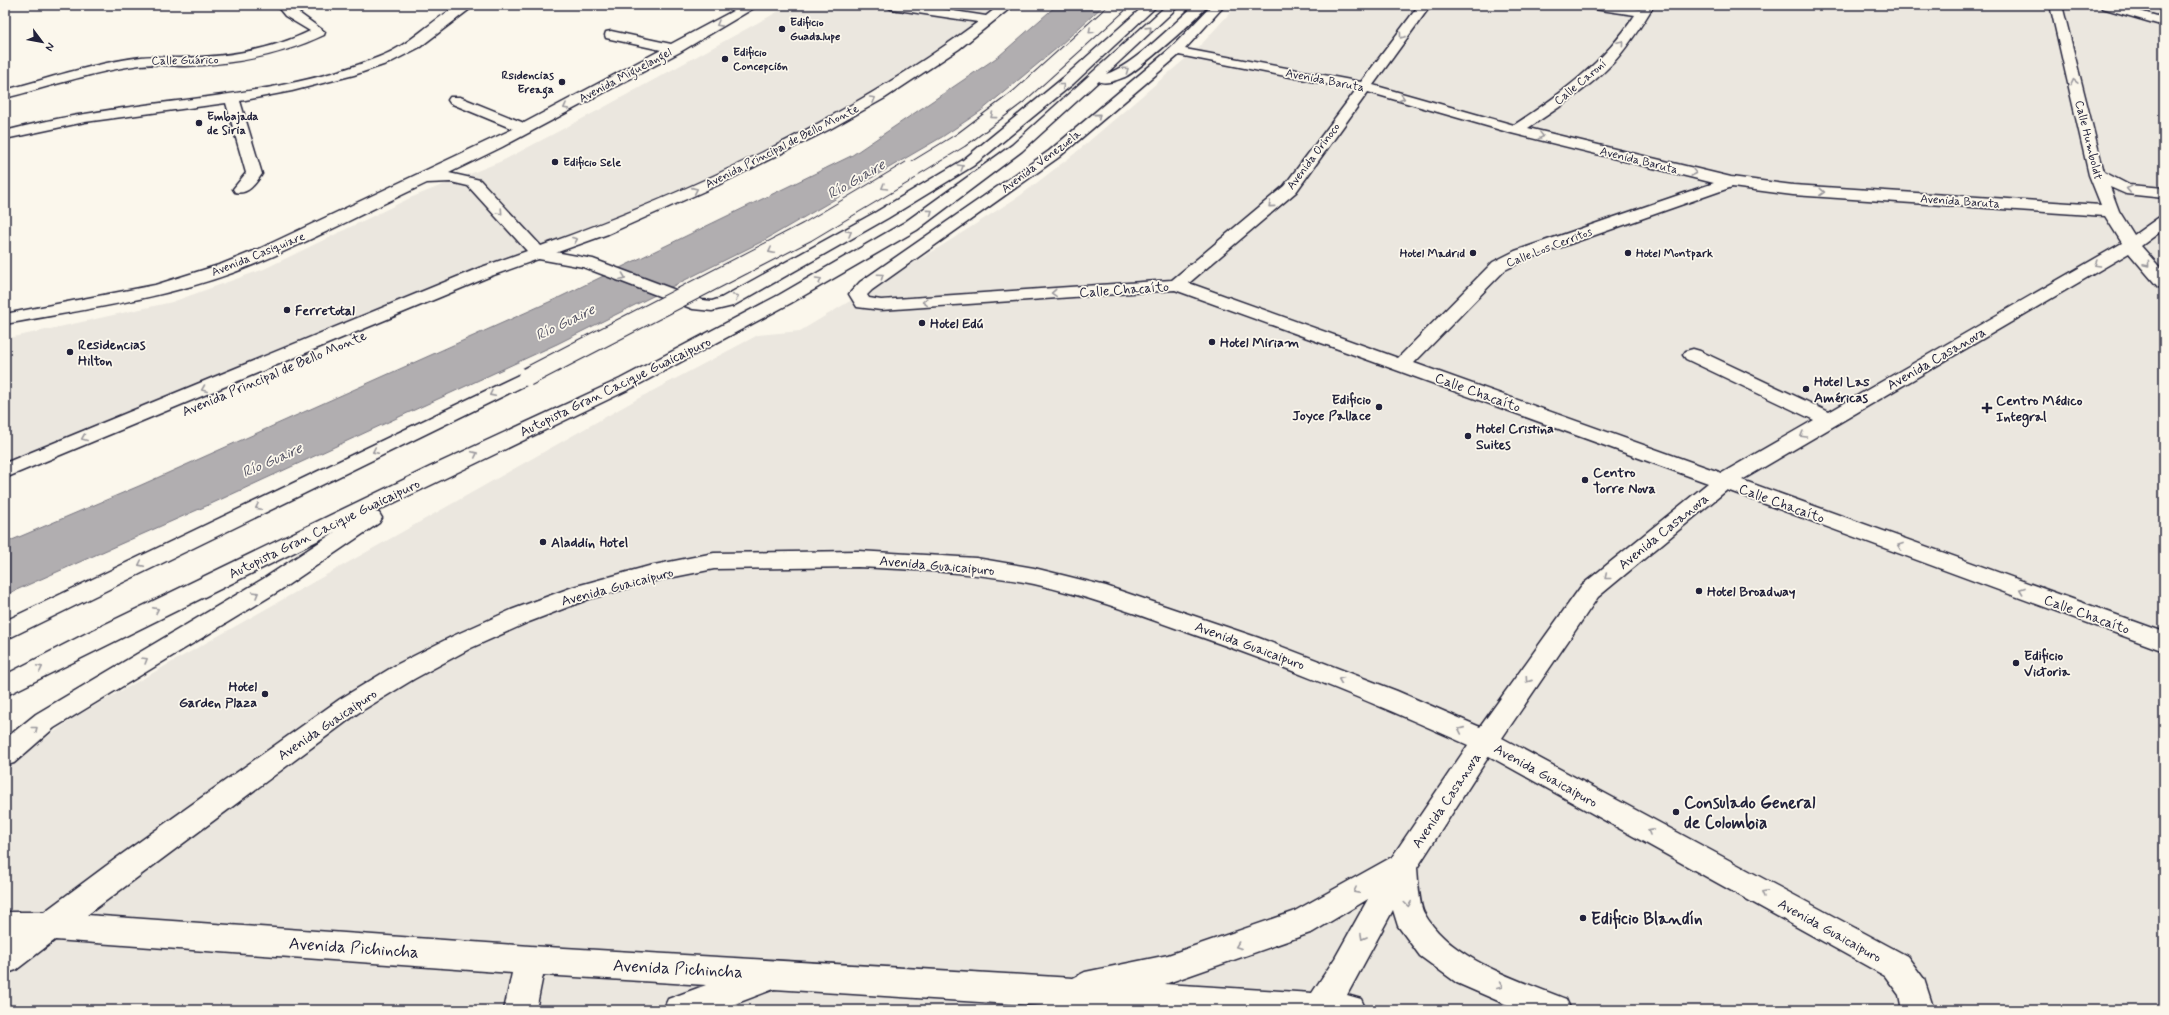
<svg xmlns="http://www.w3.org/2000/svg" width="2169" height="1015" font-family="Mynerve,sans-serif">
  <style>
    .built { fill: #ebe7df }
    .water { fill: #b1aeb0; stroke: #787681 }
    .lines { fill: none; stroke-linecap: round; stroke-linejoin: round }
    .minor-casing { stroke: #22223b; stroke-width: 3 }
    .highway-casing { stroke: #22223b; stroke-width: 3 }
    .minor { fill: #fbf7ec; fill-rule: evenodd }
    .highway { fill: #fbf7ec; fill-rule: evenodd }
    .highway-bridge-far1-casing { stroke: #22223b; stroke-width: 16; stroke-linecap: butt }
    .highway-bridge-casing { stroke: #22223b; stroke-width: 20; stroke-linecap: butt }
    .highway-bridge-far1 { stroke: #fbf7ec; stroke-width: 14 }
    .highway-bridge { stroke: #fbf7ec; stroke-width: 18 }
    .oneway { stroke: #99979c }
    .poi-dot { fill: #22223b; stroke: #fbf7ec; stroke-width: 1.5 }
    .labels { text-anchor: middle; stroke-width: 3.5; stroke-linejoin: round; paint-order: stroke }
    .far-poi-label { font-size: 12px; font-weight: bold; fill: #22223b; stroke: #fbf7ec; text-anchor: start }
    .far-street-label { font-size: 12px; fill: #22223b; stroke: #fbf7ec }
    .street-label { font-size: 14px; fill: #22223b; stroke: #fbf7ec }
    .poi-label { font-size: 14px; font-weight: bold; fill: #22223b; stroke: #fbf7ec; text-anchor: start }
    .water-label { font-size: 15px; font-style: italic; fill: #545364; stroke: #fbf7ec }
    .near-poi-label { font-size: 17px; font-weight: bold; fill: #22223b; stroke: #fbf7ec; text-anchor: start }
    .near-street-label { font-size: 17px; fill: #22223b; stroke: #fbf7ec }
  </style>
  <rect width="100%" height="100%" fill="#fbf7ec"/>
  <filter id="ink" filterUnits="userSpaceOnUse"><feTurbulence type="fractalNoise" baseFrequency=".025" numOctaves="2"/><feDisplacementMap in="SourceGraphic" scale="8" xChannelSelector="R" yChannelSelector="G"/><feConvolveMatrix kernelMatrix="1 2 1 2 8 2 1 2 1" color-interpolation-filters="sRGB"/></filter>
  <g filter="url(#ink)">
    <g class="built">
      <polygon points="790,5 1010,5 959,44 764,157 5,472 5,339 172,302 264,269 410,198 502,161 599,110"/>
      <polygon points="1237,5 2164,5 2164,1010 5,1010 5,773 23,754 75,717 639,398 758,335 800,331 935,250 1021,195 1074,154 1199,47"/>
    </g>
    <polygon class="water" points="1057,5 1104,5 1057,48 981,111 942,137 763,241 557,344 213,503 5,595 5,543 139,486 558,298 851,156 999,56"/>
    <g class="lines">
      <g class="minor-casing">
        <g id="minor">
          <path d="M 276,5 L 288,5 L 325,32 L 324,35 C 280,56 234,64 186,66 C 171,66 155,63 140,65 C 94,71 50,87 5,98 L 5,90 C 50,78 95,63 141,57 C 154,55 167,58 180,58 C 225,57 269,51 310,31 L 285,16 Z"/>
          <path d="M 460,5 L 475,5 L 420,47 L 389,63 L 354,75 L 292,91 L 240,101 L 262,174 C 255,184 248,195 235,192 L 233,189 L 246,173 L 226,103 L 85,122 L 5,139 L 5,131 C 32,124 58,118 85,114 C 183,97 285,95 379,57 C 411,45 430,20 460,5 Z"/>
          <path d="M 744,5 L 759,5 L 680,52 L 502,147 L 449,173 L 480,180 L 541,246 C 692,192 849,118 978,22 L 891,9 L 885,5 L 915,5 L 986,16 L 1000,5 L 1014,5 L 959,49 L 885,98 L 830,129 L 718,185 L 608,234 L 491,276 L 5,478 L 5,463 L 479,268 L 527,251 L 468,186 L 451,182 L 427,183 C 363,213 300,247 235,272 C 161,299 82,310 5,324 L 5,314 L 155,285 L 222,264 L 259,249 L 513,129 L 450,103 L 448,100 L 450,97 L 460,97 L 524,123 L 661,50 L 606,38 L 605,35 L 606,32 L 611,31 L 671,44 Z"/>
          <path d="M 1212,5 L 1225,5 L 1185,49 L 1361,82 L 1419,5 L 1431,5 L 1373,85 L 1514,125 C 1561,94 1604,63 1635,15 L 1594,9 L 1588,5 L 1617,5 L 1640,9 L 1642,5 L 1654,5 C 1642,25 1629,45 1613,63 C 1589,88 1557,109 1528,128 L 1731,177 L 1793,185 L 2101,205 L 2089,175 L 2050,5 L 2062,5 L 2104,172 L 2129,185 L 2164,188 L 2164,198 L 2126,194 L 2110,187 L 2119,211 L 2134,235 L 2158,218 L 2164,216 L 2164,229 L 2141,246 L 2164,272 L 2164,288 L 2158,287 L 2129,253 L 1742,480 L 2164,632 L 2164,651 L 1727,490 L 1598,597 L 1502,738 L 1907,956 L 1924,979 L 1934,1010 L 1902,1010 L 1899,995 L 1885,976 L 1489,756 L 1417,868 C 1418,879 1419,904 1424,913 C 1450,960 1519,980 1566,999 L 1571,1010 L 1519,1010 L 1457,983 L 1420,956 L 1398,926 L 1393,910 L 1347,995 L 1361,999 L 1366,1010 L 1107,1010 L 774,989 L 719,1010 L 663,1010 L 668,999 L 706,985 L 543,975 L 536,1010 L 504,1010 L 512,973 L 55,940 L 16,970 L 5,974 L 5,942 L 8,940 L 5,940 L 5,912 L 44,912 L 118,857 L 340,699 L 396,665 L 453,636 L 511,610 L 573,587 L 649,566 L 714,553 L 858,551 L 976,558 L 1034,568 L 1106,586 L 1259,638 L 1397,691 L 1480,727 L 1582,585 L 1708,483 L 1175,290 L 881,310 L 857,307 L 849,294 L 860,282 L 1049,151 L 1171,48 ZM 1179,55 L 1356,90 L 1284,186 L 1172,280 L 881,300 L 869,298 L 867,295 L 872,290 L 1059,157 ZM 1368,92 L 1511,133 L 1714,183 L 1515,251 L 1493,262 L 1398,358 L 1189,283 L 1296,192 ZM 1732,187 L 1793,195 L 2105,216 L 2122,243 L 1829,412 L 1700,351 L 1693,349 L 1686,351 L 1683,355 L 1686,359 L 1814,420 L 1722,473 L 1414,363 L 1505,270 L 1527,259 ZM 858,567 C 917,570 976,572 1034,584 C 1083,595 1131,612 1178,629 C 1277,663 1373,702 1468,745 L 1392,857 L 1293,912 L 1168,955 L 1085,972 L 1073,978 L 530,946 L 87,915 L 358,713 L 414,679 L 471,648 L 529,622 L 589,599 L 649,582 L 714,569 ZM 1368,899 L 1335,958 L 1312,993 L 1165,984 L 1313,932 Z"/>
          <polygon points="2100,5 2119,5 2164,18 2164,26 2102,8"/>
        </g>
      </g>
      <g class="highway-casing">
        <g id="highway">
          <polygon points="1145,5 1158,5 1073,84 973,166 888,218 733,306 712,311 693,309 583,267 533,258 530,254 533,250 539,249 593,259 702,300 712,301 721,298 876,212 963,160 1063,78"/>
          <path d="M 1167,5 L 1180,5 L 1106,74 C 1133,66 1172,25 1195,5 L 1208,5 C 1201,16 1136,72 1125,77 C 1117,80 1105,85 1099,81 L 1022,151 L 917,230 L 791,303 L 634,387 L 375,512 L 379,513 L 382,518 L 379,523 L 279,591 L 54,728 L 14,763 L 5,766 L 5,739 L 36,714 L 263,579 L 335,532 L 5,696 L 5,675 L 85,634 L 432,466 L 620,379 L 779,295 L 905,222 L 1012,145 Z"/>
          <polygon points="527,371 534,373 537,377 534,381 5,640 5,621"/>
        </g>
      </g>
      <use href="#minor" class="minor"/>
      <use href="#highway" class="highway"/>
      <g class="highway-bridge-far1-casing">
        <polyline id="highway-bridge-far1" points="910,171 961,140 1018,97 1120,5"/>
      </g>
      <g class="highway-bridge-casing">
        <polyline id="highway-bridge" points="527,377 807,232 911,170"/>
      </g>
      <use href="#highway-bridge-far1" class="highway-bridge-far1"/>
      <use href="#highway-bridge" class="highway-bridge"/>
    </g>
    <defs><path id="oneway-chevron" d="M-2-3.5L2.5 0L-2 3.5" fill="none" stroke-width="1.6" stroke-linecap="round" stroke-linejoin="round"/></defs>
    <g class="oneway">
      <use href="#oneway-chevron" transform="translate(719 24) rotate(151)"/>
      <use href="#oneway-chevron" transform="translate(1149 29) rotate(-44)"/>
      <use href="#oneway-chevron" transform="translate(1091 31) rotate(138)"/>
      <use href="#oneway-chevron" transform="translate(1402 36) rotate(126)"/>
      <use href="#oneway-chevron" transform="translate(1621 43) rotate(-50)"/>
      <use href="#oneway-chevron" transform="translate(1126 70) rotate(-35)"/>
      <use href="#oneway-chevron" transform="translate(2074 82) rotate(-103)"/>
      <use href="#oneway-chevron" transform="translate(1062 86) rotate(-39)"/>
      <use href="#oneway-chevron" transform="translate(1402 98) rotate(16)"/>
      <use href="#oneway-chevron" transform="translate(873 99) rotate(-30)"/>
      <use href="#oneway-chevron" transform="translate(566 107) rotate(152)"/>
      <use href="#oneway-chevron" transform="translate(993 116) rotate(143)"/>
      <use href="#oneway-chevron" transform="translate(1098 116) rotate(-40)"/>
      <use href="#oneway-chevron" transform="translate(1541 136) rotate(14)"/>
      <use href="#oneway-chevron" transform="translate(961 167) rotate(-31)"/>
      <use href="#oneway-chevron" transform="translate(1694 173) rotate(14)"/>
      <use href="#oneway-chevron" transform="translate(884 187) rotate(150)"/>
      <use href="#oneway-chevron" transform="translate(2129 189) rotate(-167)"/>
      <use href="#oneway-chevron" transform="translate(695 190) rotate(-24)"/>
      <use href="#oneway-chevron" transform="translate(1822 192) rotate(4)"/>
      <use href="#oneway-chevron" transform="translate(1271 205) rotate(139)"/>
      <use href="#oneway-chevron" transform="translate(500 212) rotate(47)"/>
      <use href="#oneway-chevron" transform="translate(930 212) rotate(-36)"/>
      <use href="#oneway-chevron" transform="translate(849 233) rotate(-29)"/>
      <use href="#oneway-chevron" transform="translate(575 240) rotate(-21)"/>
      <use href="#oneway-chevron" transform="translate(771 251) rotate(153)"/>
      <use href="#oneway-chevron" transform="translate(2097 264) rotate(150)"/>
      <use href="#oneway-chevron" transform="translate(2147 264) rotate(50)"/>
      <use href="#oneway-chevron" transform="translate(881 276) rotate(-35)"/>
      <use href="#oneway-chevron" transform="translate(623 277) rotate(21)"/>
      <use href="#oneway-chevron" transform="translate(819 280) rotate(-30)"/>
      <use href="#oneway-chevron" transform="translate(1054 293) rotate(176)"/>
      <use href="#oneway-chevron" transform="translate(736 297) rotate(-27)"/>
      <use href="#oneway-chevron" transform="translate(925 302) rotate(176)"/>
      <use href="#oneway-chevron" transform="translate(204 389) rotate(158)"/>
      <use href="#oneway-chevron" transform="translate(492 394) rotate(154)"/>
      <use href="#oneway-chevron" transform="translate(1803 435) rotate(150)"/>
      <use href="#oneway-chevron" transform="translate(84 438) rotate(158)"/>
      <use href="#oneway-chevron" transform="translate(375 451) rotate(154)"/>
      <use href="#oneway-chevron" transform="translate(475 454) rotate(-25)"/>
      <use href="#oneway-chevron" transform="translate(258 507) rotate(154)"/>
      <use href="#oneway-chevron" transform="translate(1900 546) rotate(-160)"/>
      <use href="#oneway-chevron" transform="translate(141 564) rotate(154)"/>
      <use href="#oneway-chevron" transform="translate(1607 577) rotate(141)"/>
      <use href="#oneway-chevron" transform="translate(2022 590) rotate(-160)"/>
      <use href="#oneway-chevron" transform="translate(256 594) rotate(-30)"/>
      <use href="#oneway-chevron" transform="translate(156 610) rotate(-26)"/>
      <use href="#oneway-chevron" transform="translate(145 660) rotate(-31)"/>
      <use href="#oneway-chevron" transform="translate(40 668) rotate(-27)"/>
      <use href="#oneway-chevron" transform="translate(1341 680) rotate(-159)"/>
      <use href="#oneway-chevron" transform="translate(1528 680) rotate(125)"/>
      <use href="#oneway-chevron" transform="translate(35 729) rotate(-38)"/>
      <use href="#oneway-chevron" transform="translate(1461 730) rotate(-156)"/>
      <use href="#oneway-chevron" transform="translate(1650 831) rotate(-151)"/>
      <use href="#oneway-chevron" transform="translate(1356 891) rotate(152)"/>
      <use href="#oneway-chevron" transform="translate(1764 893) rotate(-151)"/>
      <use href="#oneway-chevron" transform="translate(1408 904) rotate(82)"/>
      <use href="#oneway-chevron" transform="translate(1363 937) rotate(119)"/>
      <use href="#oneway-chevron" transform="translate(1238 946) rotate(160)"/>
      <use href="#oneway-chevron" transform="translate(1500 986) rotate(23)"/>
    </g>
  </g>
  <g class="poi-dot">
    <circle cx="782" cy="29" r="4"/>
    <circle cx="725" cy="59" r="4"/>
    <circle cx="562" cy="82" r="4"/>
    <circle cx="199" cy="123" r="4"/>
    <circle cx="555" cy="162" r="4"/>
    <circle cx="1473" cy="253" r="4"/>
    <circle cx="1628" cy="253" r="4"/>
    <circle cx="287" cy="310" r="4"/>
    <circle cx="922" cy="323" r="4"/>
    <circle cx="1212" cy="342" r="4"/>
    <circle cx="70" cy="352" r="4"/>
    <circle cx="1806" cy="389" r="4"/>
    <circle cx="1379" cy="407" r="4"/>
    <path d="M1985 402h4v4h4v4h-4v4h-4v-4h-4v-4h4z"/>
    <circle cx="1468" cy="436" r="4"/>
    <circle cx="1585" cy="480" r="4"/>
    <circle cx="543" cy="542" r="4"/>
    <circle cx="1699" cy="591" r="4"/>
    <circle cx="2016" cy="663" r="4"/>
    <circle cx="265" cy="694" r="4"/>
    <circle cx="1676" cy="812" r="4"/>
    <circle cx="1583" cy="918" r="4"/>
  </g>
  <g class="labels">
    <g class="far-poi-label">
      <text x="790" y="26">Edificio<tspan x="790" dy="14">Guadalupe</tspan></text>
      <text x="733" y="56">Edificio<tspan x="733" dy="14">Concepción</tspan></text>
      <text x="554" y="79" text-anchor="end">Rsidencias<tspan x="554" dy="14">Ereaga</tspan></text>
      <text x="207" y="120">Embajada<tspan x="207" dy="14">de Siria</tspan></text>
      <text x="563" y="166">Edificio Sele</text>
      <text x="1465" y="257" text-anchor="end">Hotel Madrid</text>
      <text x="1636" y="257">Hotel Montpark</text>
    </g>
    <g class="far-street-label">
      <text transform="translate(185 60) rotate(-1)" y="4">Calle Guárico</text>
      <text transform="translate(625 75) rotate(-28)" y="4">Avenida Miguelangel</text>
      <text transform="translate(1325 80) rotate(11)" y="4">Avenida Baruta</text>
      <text transform="translate(1580 82) rotate(-40)" y="4">Calle Caroní</text>
      <text transform="translate(2089 140) rotate(76)" y="4">Calle Humboldt</text>
      <text transform="translate(782 146) rotate(-27)" y="4">Avenida Principal de Bello Monte</text>
      <text transform="translate(1313 156) rotate(-53)" y="4">Avenida Orinoco</text>
      <text transform="translate(1639 160) rotate(14)" y="4">Avenida Baruta</text>
      <text transform="translate(1041 161) rotate(-37)" y="4">Avenida Venezuela</text>
      <text transform="translate(1960 201) rotate(4)" y="4">Avenida Baruta</text>
      <text transform="translate(1549 247) rotate(-21)" y="4">Calle Los Cerritos</text>
      <text transform="translate(258 254) rotate(-22)" y="4">Avenida Casiquiare</text>
    </g>
    <g class="street-label">
      <text transform="translate(1124 289) rotate(-4)" y="5">Calle Chacaíto</text>
      <text transform="translate(1936 358) rotate(-30)" y="5">Avenida Casanova</text>
      <text transform="translate(274 373) rotate(-23)" y="5">Avenida Principal de Bello Monte</text>
      <text transform="translate(615 386) rotate(-26)" y="5">Autopista Gran Cacique Guaicaipuro</text>
      <text transform="translate(1478 392) rotate(20)" y="5">Calle Chacaíto</text>
      <text transform="translate(1782 503) rotate(20)" y="5">Calle Chacaíto</text>
      <text transform="translate(324 528) rotate(-26)" y="5">Autopista Gran Cacique Guaicaipuro</text>
      <text transform="translate(1663 531) rotate(-39)" y="5">Avenida Casanova</text>
      <text transform="translate(937 565) rotate(5)" y="5">Avenida Guaicaipuro</text>
      <text transform="translate(617 586) rotate(-15)" y="5">Avenida Guaicaipuro</text>
      <text transform="translate(2087 614) rotate(20)" y="5">Calle Chacaíto</text>
      <text transform="translate(1250 645) rotate(20)" y="5">Avenida Guaicaipuro</text>
      <text transform="translate(327 724) rotate(-34)" y="5">Avenida Guaicaipuro</text>
      <text transform="translate(1546 775) rotate(29)" y="5">Avenida Guaicaipuro</text>
      <text transform="translate(1446 800) rotate(-56)" y="5">Avenida Casanova</text>
      <text transform="translate(1830 930) rotate(29)" y="5">Avenida Guaicaipuro</text>
    </g>
    <g class="poi-label">
      <text x="295" y="315">Ferretotal</text>
      <text x="930" y="328">Hotel Edú</text>
      <text x="1220" y="347">Hotel Miriam</text>
      <text x="78" y="349">Residencias<tspan x="78" dy="16">Hilton</tspan></text>
      <text x="1814" y="386">Hotel Las<tspan x="1814" dy="16">Américas</tspan></text>
      <text x="1371" y="404" text-anchor="end">Edificio<tspan x="1371" dy="16">Joyce Pallace</tspan></text>
      <text x="1996" y="405">Centro Médico<tspan x="1996" dy="16">Integral</tspan></text>
      <text x="1476" y="433">Hotel Cristina<tspan x="1476" dy="16">Suites</tspan></text>
      <text x="1593" y="477">Centro<tspan x="1593" dy="16">Torre Nova</tspan></text>
      <text x="551" y="547">Aladdin Hotel</text>
      <text x="1707" y="596">Hotel Broadway</text>
      <text x="2024" y="660">Edificio<tspan x="2024" dy="16">Victoria</tspan></text>
      <text x="257" y="691" text-anchor="end">Hotel<tspan x="257" dy="16">Garden Plaza</tspan></text>
    </g>
    <g class="water-label">
      <text transform="translate(856 179) rotate(-30)" y="5">Río Guaire</text>
      <text transform="translate(565 322) rotate(-26)" y="5">Río Guaire</text>
      <text transform="translate(272 460) rotate(-24)" y="5">Río Guaire</text>
    </g>
    <g class="near-poi-label">
      <text x="1684" y="808">Consulado General<tspan x="1684" dy="20">de Colombia</tspan></text>
      <text x="1591" y="924">Edificio Blandín</text>
    </g>
    <g class="near-street-label">
      <text transform="translate(354 947) rotate(4)" y="6">Avenida Pichincha</text>
      <text transform="translate(678 968) rotate(3)" y="6">Avenida Pichincha</text>
    </g>
  </g>
  <rect width="2169" height="1015" fill="none" stroke="#fbf7ec" stroke-width="20"/>
  <rect x="10" y="10" width="2149" height="995" fill="none" stroke="#22223b" stroke-width="1.5" filter="url(#ink)"/>
  <g transform="translate(42 42) rotate(122)" stroke="#fbf7ec" stroke-width="3" paint-order="stroke">
  <path d="M0-3L7 15L0 10L-7 15Z" fill="#22223b"/>
  <text y="-6" font-size="11" font-weight="bold" text-anchor="middle" fill="#22223b">N</text>
  </g>
</svg>
